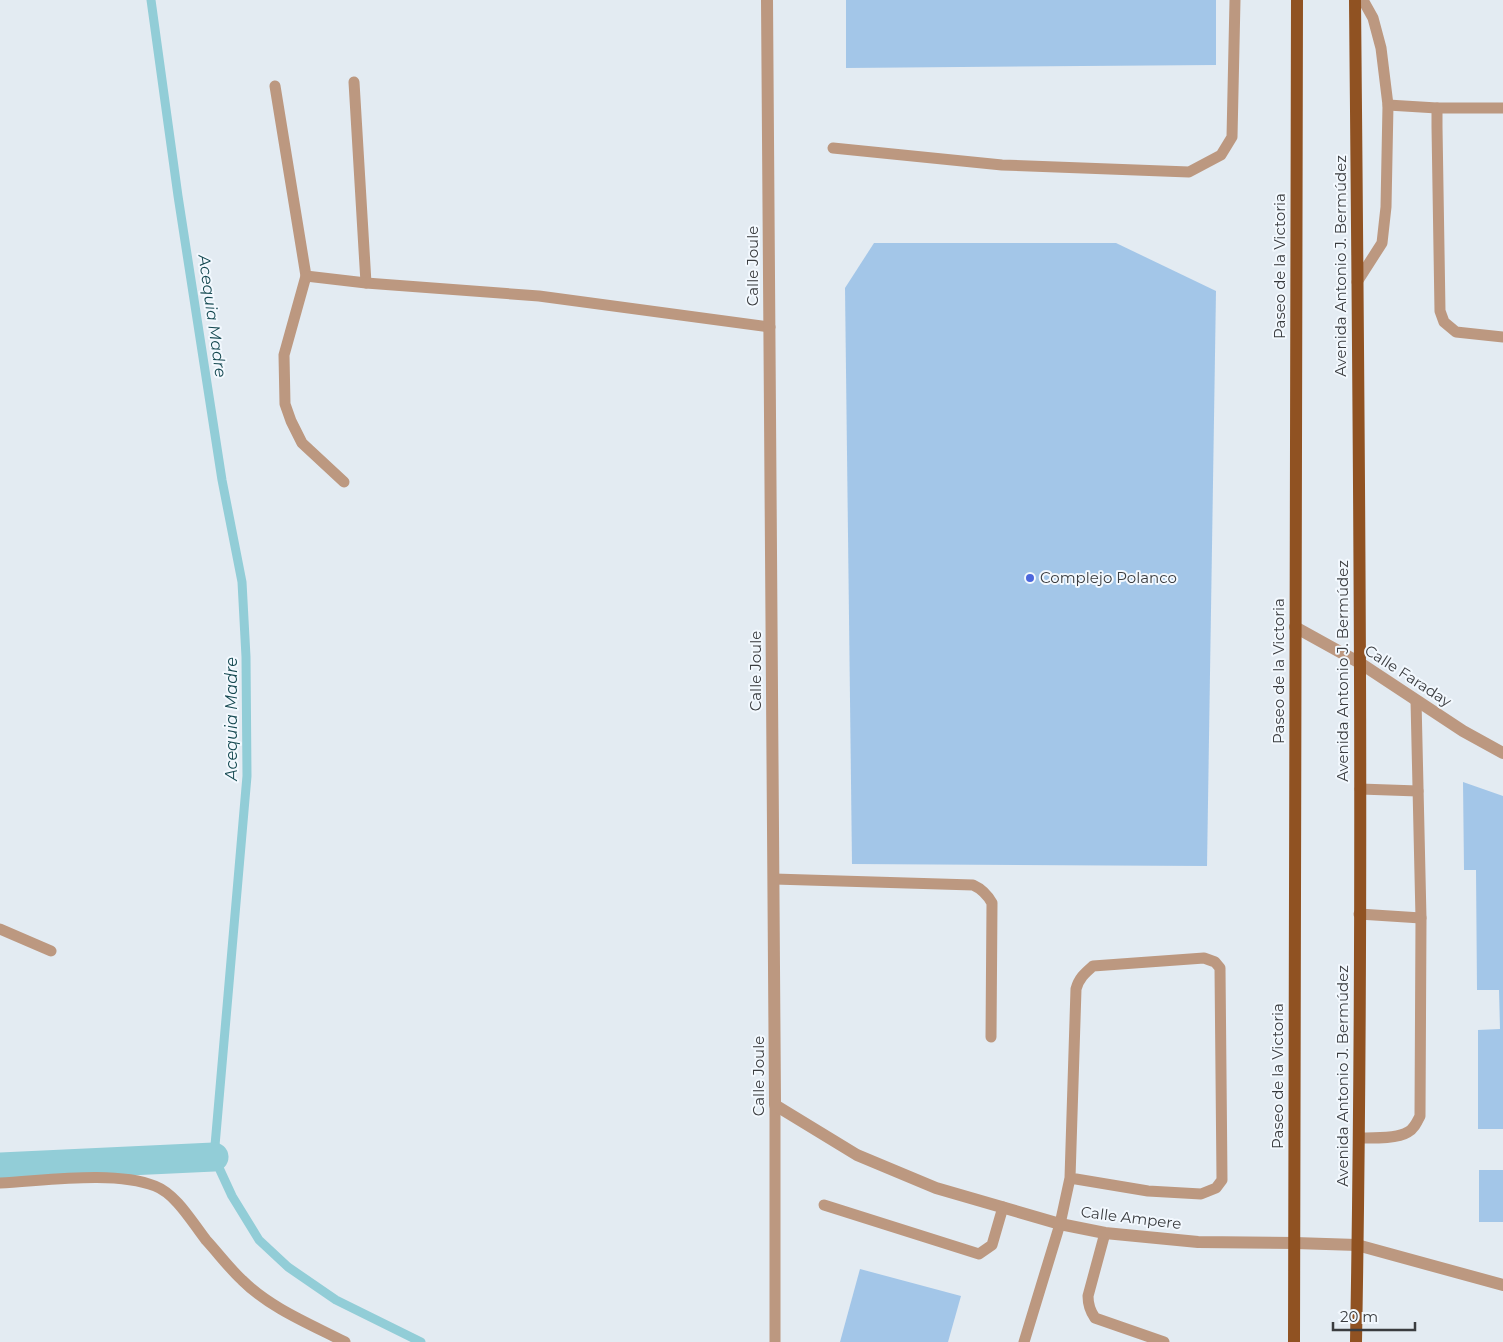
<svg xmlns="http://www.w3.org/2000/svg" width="1503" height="1342" font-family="Montserrat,sans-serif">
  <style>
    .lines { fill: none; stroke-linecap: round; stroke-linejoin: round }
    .stream { stroke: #92cdd7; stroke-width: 9 }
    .canal { stroke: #92cdd7; stroke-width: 29 }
    .building { fill: #a3c6e8 }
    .service { stroke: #bc9880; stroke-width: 11 }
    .minor { stroke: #bc9880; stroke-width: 12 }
    .primary { stroke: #905222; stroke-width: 12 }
    .poi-dot { fill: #4c67dc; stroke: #f2f8fe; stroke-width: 2 }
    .labels { text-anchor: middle; stroke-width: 4; stroke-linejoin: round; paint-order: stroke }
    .street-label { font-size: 15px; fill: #3a3c3f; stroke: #f2f8fe }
    .poi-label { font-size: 15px; fill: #3a3c3f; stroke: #f2f8fe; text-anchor: start }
    .water-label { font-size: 16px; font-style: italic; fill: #144850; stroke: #f2f8fe }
  </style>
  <rect width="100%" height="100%" fill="#e3ebf2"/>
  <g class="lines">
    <polyline class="stream" points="151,0 178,196 222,480 242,582 246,657 247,776 214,1157 232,1196 259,1240 288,1267 336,1300 421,1342"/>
    <polyline class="canal" points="0,1167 214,1157"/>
  </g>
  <g class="building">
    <polygon points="846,0 1216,0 1216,65 846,68"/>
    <polygon points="874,243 1116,243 1216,291 1207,866 852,864 845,288"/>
    <polygon points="1463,782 1503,796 1503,1129 1478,1129 1478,1030 1500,1029 1499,990 1477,990 1476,870 1464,870"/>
    <rect x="1479" y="1170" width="24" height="52"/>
    <polygon points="860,1269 961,1296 948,1342 840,1342"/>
  </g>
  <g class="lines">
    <g class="service">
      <polyline points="354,82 366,283"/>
      <polyline points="275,86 306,276 366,283 539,296 770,327"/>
      <polyline points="1388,105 1437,108"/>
      <polyline points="1503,108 1437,108 1437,127 1440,311 1444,322 1456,332 1503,337"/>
      <polyline points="833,148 1002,165 1189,172 1221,155 1232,137 1235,0"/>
      <polyline points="306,276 284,355 285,404 291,421 302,443 344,482"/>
      <polyline points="1357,282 1382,243 1386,207 1388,105 1381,48 1373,18 1363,0"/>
      <polyline points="1360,789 1418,791"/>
      <path d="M 774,879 L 973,885 C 982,889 987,894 992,903 L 991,1037"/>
      <polyline points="1359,914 1421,918"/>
      <polyline points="0,929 51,951"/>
      <path d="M 1359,1138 C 1372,1138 1397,1139 1408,1132 C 1414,1129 1417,1122 1420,1116 L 1421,918 L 1416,700"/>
      <path d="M 0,1183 C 44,1181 114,1170 155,1186 C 176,1194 192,1222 206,1240 C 218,1253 229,1268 242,1280 C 270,1308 310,1324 345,1342"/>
      <polyline points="824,1205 979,1254 992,1245 1003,1207"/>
      <path d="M 1105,1233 L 1088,1296 C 1088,1305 1090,1311 1095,1318 L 1164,1342"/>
      <polyline points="775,1342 775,1105"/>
      <path d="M 1024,1342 L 1060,1224 L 1070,1178 L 1148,1191 L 1201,1194 L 1216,1188 L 1222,1180 L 1220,968 L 1215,962 L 1204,958 L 1093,966 C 1085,973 1079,978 1076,989 L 1070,1178"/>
    </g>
    <g class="minor">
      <polyline points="767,0 775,1105 857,1155 936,1188 1060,1224 1105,1233 1198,1242 1295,1243 1357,1245 1503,1285"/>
      <polyline points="1295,627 1360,663 1463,731 1503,753"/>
    </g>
    <g class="primary">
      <path d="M 1355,0 C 1359,447 1364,895 1356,1342"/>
      <polyline points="1294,1342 1297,0"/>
    </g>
  </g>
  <circle class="poi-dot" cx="1030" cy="578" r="5"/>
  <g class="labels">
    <g class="street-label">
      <text transform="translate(753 266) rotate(-90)" y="5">Calle Joule</text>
      <text transform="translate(1280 266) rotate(-90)" y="5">Paseo de la Victoria</text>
      <text transform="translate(1341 266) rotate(-90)" y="5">Avenida Antonio J. Bermúdez</text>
      <text transform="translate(756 671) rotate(-90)" y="5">Calle Joule</text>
      <text transform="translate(1279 671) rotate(-90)" y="5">Paseo de la Victoria</text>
      <text transform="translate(1343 671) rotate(-90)" y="5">Avenida Antonio J. Bermúdez</text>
      <text transform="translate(1408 676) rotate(33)" y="5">Calle Faraday</text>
      <text transform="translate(759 1076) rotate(-90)" y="5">Calle Joule</text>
      <text transform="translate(1278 1076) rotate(-90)" y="5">Paseo de la Victoria</text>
      <text transform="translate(1343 1076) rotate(-90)" y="5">Avenida Antonio J. Bermúdez</text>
      <text transform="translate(1131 1218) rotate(7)" y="5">Calle Ampere</text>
    </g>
    <g class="poi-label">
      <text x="1040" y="583">Complejo Polanco</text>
    </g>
    <g class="water-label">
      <text transform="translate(213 316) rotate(82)" y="6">Acequia Madre</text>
      <text transform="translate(231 719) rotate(-90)" y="6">Acequia Madre</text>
    </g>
  </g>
  <path d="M1333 1322v8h82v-8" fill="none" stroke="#3a3c3f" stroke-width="2.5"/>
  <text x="1340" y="1322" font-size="15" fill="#3a3c3f" stroke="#f2f8fe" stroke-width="4" paint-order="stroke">20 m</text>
</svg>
